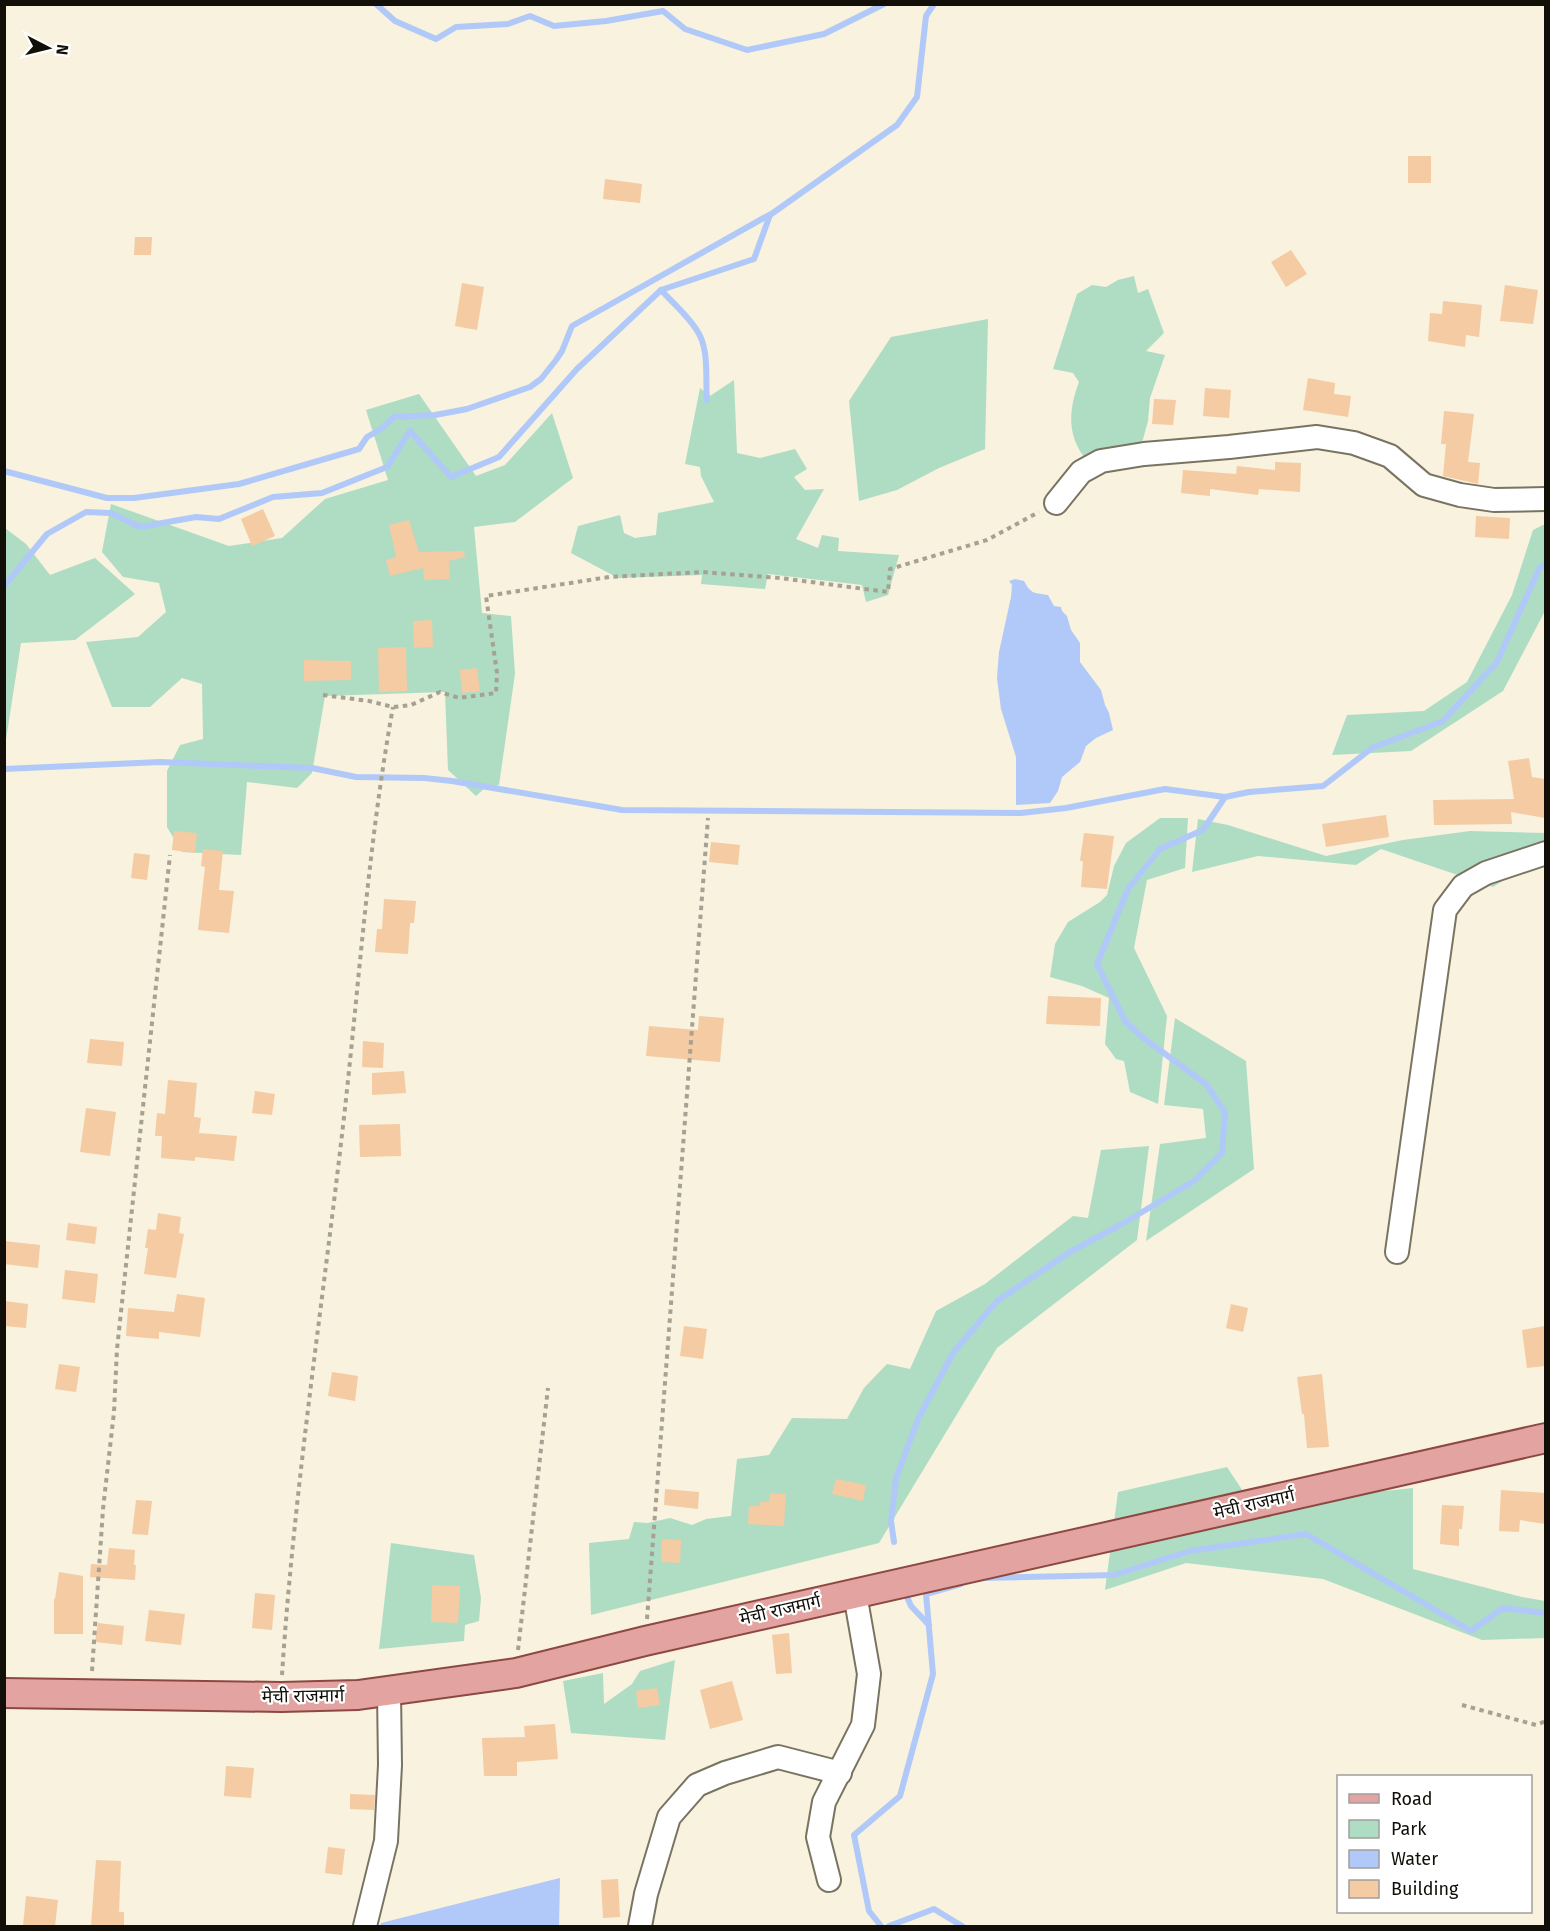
<svg xmlns="http://www.w3.org/2000/svg" width="1550" height="1931" font-family="'Fira Sans','Noto Sans Devanagari',sans-serif">
  <style>
    .green { fill: #aeddc4 }
    .water { fill: #b0c9f8 }
    .lines { fill: none; stroke-linecap: round; stroke-linejoin: round }
    .stream { stroke: #b0c9f8; stroke-width: 6 }
    .building { fill: #f4cba2 }
    .minor-casing { stroke: #797462; stroke-width: 26 }
    .major-casing { stroke: #8d4841; stroke-width: 32 }
    .path { stroke: #a6a192; stroke-width: 4; stroke-dasharray: 4.5 4.5; stroke-linecap: butt }
    .minor { stroke: #fff; stroke-width: 22 }
    .major { stroke: #e3a3a0; stroke-width: 28 }
    .labels { text-anchor: middle; stroke-width: 4.5; stroke-linejoin: round; paint-order: stroke }
    .street-label { font-size: 18px; fill: #110f08; stroke: #fff }
  </style>
  <rect width="100%" height="100%" fill="#f8f2de"/>
  <g class="green">
    <path d="M 1134,276 L 1138,293 L 1148,289 L 1164,333 L 1146,351 L 1165,355 L 1150,398 L 1148,421 L 1139,454 L 1095,469 C 1068,444 1066,416 1079,382 L 1073,373 L 1053,369 L 1077,294 L 1092,285 L 1106,287 L 1118,280 Z"/>
    <polygon points="988,319 985,449 939,468 897,490 859,501 849,401 891,337"/>
    <polygon points="734,380 737,453 760,458 795,449 807,469 794,477 805,490 824,489 796,539 818,548 822,535 839,538 838,551 899,555 888,595 866,602 862,585 768,574 765,589 701,584 702,575 618,578 571,553 578,526 620,515 624,533 635,538 656,535 658,513 714,502 701,476 700,467 685,464 700,388 710,396"/>
    <polygon points="419,394 476,476 505,465 552,413 573,478 515,522 474,527 482,613 511,616 515,674 499,785 485,788 476,796 448,770 445,692 325,696 312,773 297,788 247,782 241,855 182,852 167,827 167,771 180,745 203,739 202,684 182,678 150,707 112,707 86,642 138,637 166,612 159,583 123,577 102,552 111,504 229,546 282,538 325,499 388,480 366,410"/>
    <polygon points="1545,524 1545,611 1503,691 1411,751 1332,755 1347,715 1424,711 1467,682 1512,595 1533,530"/>
    <polygon points="5,528 26,544 50,575 95,558 135,594 75,640 21,643 5,746"/>
    <polygon points="1160,818 1188,818 1185,868 1147,880 1134,948 1167,1016 1158,1104 1130,1092 1124,1061 1116,1059 1105,1044 1109,998 1082,986 1050,977 1055,944 1068,922 1100,902 1107,895 1114,866 1126,843"/>
    <polygon points="1198,819 1228,825 1326,856 1403,840 1470,831 1545,833 1545,854 1493,887 1381,849 1356,865 1258,856 1192,872"/>
    <polygon points="1175,1018 1246,1061 1254,1169 1146,1241 1160,1144 1206,1138 1203,1109 1164,1105"/>
    <polygon points="1149,1146 1137,1240 997,1348 879,1543 591,1615 589,1543 629,1539 634,1522 648,1523 670,1518 692,1525 706,1519 731,1516 737,1459 769,1455 792,1418 847,1419 864,1388 887,1364 910,1369 936,1311 985,1284 1073,1216 1088,1218 1101,1150"/>
    <polygon points="1227,1467 1252,1505 1413,1488 1413,1569 1522,1597 1545,1601 1545,1638 1482,1640 1323,1579 1186,1563 1105,1590 1118,1492"/>
    <polygon points="391,1543 474,1555 481,1598 479,1621 465,1625 464,1641 379,1649"/>
    <polygon points="675,1660 665,1740 571,1733 563,1681 603,1673 604,1704 632,1684 640,1671"/>
  </g>
  <g class="water">
    <path d="M 1015,579 L 1024,581 C 1031,594 1034,593 1048,595 L 1054,606 L 1061,607 L 1062,611 L 1067,616 L 1071,630 L 1080,643 L 1080,662 L 1101,690 L 1105,705 L 1109,713 L 1113,730 L 1096,738 L 1086,746 L 1080,762 L 1062,777 L 1058,791 L 1050,803 L 1016,805 L 1016,757 L 1001,709 L 997,678 L 999,652 L 1011,597 L 1012,585 L 1009,581 Z"/>
    <polygon points="560,1878 559,1926 380,1926 381,1923"/>
  </g>
  <g class="lines">
    <g class="stream">
      <polyline points="376,4 395,21 436,39 456,27 508,24 530,16 554,26 606,21 663,11 685,29 747,50 824,34 884,4"/>
      <path d="M 661,290 C 672,302 687,315 696,329 C 710,348 705,378 707,400"/>
      <polyline points="4,471 107,498 134,498 239,484 359,449 367,437 381,429 394,417 435,415 467,409 530,387 541,379 556,360 562,351 572,326 769,215"/>
      <polyline points="4,586 47,534 86,512 111,513 140,527 196,517 219,519 273,497 322,493 387,467 410,431 451,477 499,457 577,369 661,290 754,259 770,215 897,125 917,97 926,16 934,4"/>
      <polyline points="4,769 160,762 312,768 356,777 424,778 452,781 622,810 1021,813 1066,808 1165,789 1225,797"/>
      <polyline points="894,1542 891,1521 896,1478 919,1417 953,1353 997,1301 1070,1252 1122,1224 1194,1181 1222,1153 1225,1112 1206,1084 1142,1037 1125,1021 1097,964 1128,889 1160,849 1203,830 1225,797 1249,792 1323,786 1372,748 1443,721 1497,662 1539,569 1546,563"/>
      <polyline points="982,1578 1114,1575 1190,1551 1306,1534 1471,1631 1503,1608 1546,1613"/>
      <polyline points="904,1590 911,1606 929,1625"/>
      <polyline points="881,1926 869,1911 854,1835 900,1796 933,1674 926,1594 961,1584"/>
      <polyline points="889,1926 934,1909 962,1926"/>
    </g>
  </g>
  <g class="building">
    <rect x="1408" y="156" width="23" height="27"/>
    <polygon points="605,179 642,184 640,203 603,199"/>
    <polygon points="135,237 152,237 151,255 134,255"/>
    <polygon points="1291,250 1307,274 1286,287 1271,262"/>
    <polygon points="462,283 484,287 477,330 455,326"/>
    <polygon points="1505,285 1538,290 1533,324 1500,321"/>
    <polygon points="1443,301 1482,305 1479,337 1466,335 1465,347 1428,341 1430,313 1442,314"/>
    <polygon points="1308,378 1335,383 1334,394 1351,396 1348,417 1303,410"/>
    <polygon points="1205,388 1231,390 1229,418 1203,416"/>
    <polygon points="1154,399 1176,400 1173,425 1152,424"/>
    <polygon points="1444,411 1474,414 1468,462 1480,463 1478,484 1443,476 1446,444 1441,444"/>
    <polygon points="1275,462 1301,463 1300,492 1259,489 1258,495 1210,489 1210,496 1181,493 1183,470 1236,474 1237,466 1275,470"/>
    <polygon points="263,509 275,536 252,546 241,519"/>
    <polygon points="1476,516 1510,518 1509,539 1475,537"/>
    <polygon points="409,520 419,552 464,551 465,557 449,561 450,579 424,580 423,568 390,576 386,560 396,557 389,525"/>
    <polygon points="432,620 433,647 414,648 413,621"/>
    <polygon points="406,647 407,691 379,692 378,648"/>
    <polygon points="304,660 351,661 351,680 304,681"/>
    <polygon points="477,668 480,691 462,693 460,670"/>
    <polygon points="1529,758 1532,777 1545,779 1545,818 1511,812 1512,824 1434,825 1433,800 1514,799 1508,761"/>
    <polygon points="1386,815 1389,837 1326,847 1322,824"/>
    <polygon points="174,831 197,833 195,853 172,850"/>
    <polygon points="1084,833 1114,836 1107,889 1081,887 1083,861 1080,861"/>
    <polygon points="711,842 740,845 738,865 709,862"/>
    <polygon points="203,849 223,851 219,890 234,891 229,933 198,930 205,867 201,866"/>
    <polygon points="134,853 150,855 147,880 131,878"/>
    <polygon points="384,899 416,901 414,923 410,923 408,954 375,952 377,929 382,929"/>
    <polygon points="1048,996 1101,998 1100,1026 1046,1024"/>
    <polygon points="699,1016 724,1018 720,1062 646,1056 649,1026 698,1030"/>
    <polygon points="90,1039 124,1042 122,1066 87,1063"/>
    <polygon points="363,1041 384,1043 383,1068 362,1067"/>
    <polygon points="404,1071 406,1093 372,1095 372,1073"/>
    <polygon points="168,1080 197,1083 194,1117 201,1118 199,1133 237,1136 234,1161 195,1157 195,1161 161,1158 162,1136 155,1136 157,1113 165,1114"/>
    <polygon points="255,1091 275,1094 272,1115 252,1113"/>
    <polygon points="86,1108 116,1112 110,1156 80,1152"/>
    <polygon points="400,1124 401,1156 360,1157 359,1125"/>
    <polygon points="158,1213 181,1217 179,1233 184,1234 176,1278 144,1274 148,1248 145,1248 148,1229 156,1230"/>
    <polygon points="68,1223 97,1227 95,1244 66,1240"/>
    <polygon points="4,1241 40,1245 38,1268 4,1264"/>
    <polygon points="65,1270 98,1274 95,1303 62,1299"/>
    <polygon points="177,1294 205,1298 200,1337 159,1332 159,1339 126,1336 128,1308 174,1312"/>
    <polygon points="4,1301 28,1304 26,1328 4,1326"/>
    <polygon points="1231,1304 1248,1308 1243,1332 1226,1328"/>
    <polygon points="684,1326 707,1329 703,1359 680,1356"/>
    <polygon points="1545,1326 1545,1366 1527,1368 1522,1330"/>
    <polygon points="59,1364 80,1367 76,1392 55,1389"/>
    <polygon points="332,1372 358,1376 355,1401 328,1396"/>
    <polygon points="1322,1374 1329,1447 1307,1448 1304,1414 1302,1414 1297,1377"/>
    <polygon points="836,1479 866,1485 863,1501 832,1494"/>
    <polygon points="665,1489 699,1492 698,1509 664,1505"/>
    <polygon points="1501,1490 1545,1493 1545,1524 1520,1520 1519,1532 1499,1531"/>
    <polygon points="770,1493 786,1494 784,1526 748,1524 749,1506 760,1506 760,1502 769,1502"/>
    <polygon points="136,1500 152,1501 148,1535 132,1534"/>
    <polygon points="1442,1505 1464,1506 1462,1529 1459,1529 1459,1546 1440,1544"/>
    <polygon points="662,1539 681,1540 680,1563 661,1562"/>
    <polygon points="109,1548 135,1550 134,1565 136,1565 135,1580 90,1577 91,1564 107,1565"/>
    <polygon points="59,1572 83,1576 83,1634 54,1634 54,1599 55,1599"/>
    <polygon points="432,1585 460,1586 458,1623 431,1622"/>
    <polygon points="255,1593 275,1595 272,1630 252,1628"/>
    <polygon points="149,1610 185,1614 181,1645 145,1641"/>
    <polygon points="98,1623 124,1626 122,1645 95,1642"/>
    <polygon points="789,1633 792,1673 776,1674 772,1635"/>
    <polygon points="732,1681 743,1720 710,1729 700,1690"/>
    <polygon points="657,1688 660,1705 638,1708 636,1691"/>
    <polygon points="555,1724 558,1759 517,1762 517,1776 484,1776 482,1738 525,1737 524,1726"/>
    <polygon points="226,1766 254,1768 251,1798 224,1796"/>
    <polygon points="350,1794 375,1795 374,1810 350,1809"/>
    <polygon points="328,1847 345,1849 342,1875 325,1873"/>
    <polygon points="96,1860 121,1861 119,1912 124,1912 124,1926 91,1926"/>
    <polygon points="618,1879 620,1917 603,1918 601,1880"/>
    <polygon points="26,1896 58,1900 55,1926 23,1926"/>
  </g>
  <g class="lines">
    <g class="minor-casing">
      <g id="minor">
        <polyline points="1056,503 1081,472 1101,461 1144,454 1229,447 1317,437 1354,443 1390,456 1424,485 1460,495 1494,500 1546,499"/>
        <polyline points="1397,1252 1445,910 1463,886 1486,873 1546,853"/>
        <polyline points="829,1880 818,1837 824,1802 863,1725 869,1674 855,1594"/>
        <polyline points="365,1926 386,1841 390,1765 389,1692"/>
        <polyline points="640,1926 646,1894 669,1817 697,1785 725,1773 778,1757 840,1773"/>
      </g>
    </g>
    <g class="major-casing">
      <polyline id="major" points="4,1693 281,1697 358,1695 516,1673 645,1641 1546,1438"/>
    </g>
    <g class="path">
      <polyline points="323,695 369,701 393,707 411,705 440,692 459,698 496,693 497,673 486,596 609,577 702,572 780,578 888,592 890,569 987,540 1039,512"/>
      <polyline points="647,1619 708,818"/>
      <polyline points="518,1650 548,1388"/>
      <polyline points="92,1671 103,1509 114,1412 117,1349 170,855"/>
      <path d="M 282,1675 C 294,1491 322,1309 343,1126 C 359,986 368,845 393,707"/>
      <polyline points="1462,1705 1536,1725 1546,1721"/>
    </g>
    <use href="#minor" class="minor"/>
    <use href="#major" class="major"/>
  </g>
  <g class="labels">
    <g class="street-label">
      <text transform="translate(1254 1504) rotate(-13)" y="6">मेची राजमार्ग</text>
      <text transform="translate(780 1610) rotate(-13)" y="6">मेची राजमार्ग</text>
      <text transform="translate(303 1696) rotate(-1)" y="6">मेची राजमार्ग</text>
    </g>
  </g>
  <rect width="1550" height="1931" fill="none" stroke="#110f08" stroke-width="12"/>
  <rect x="1337" y="1775" width="195" height="138" fill="#ffffff" stroke="#a09f9c" stroke-width="1.5"/>
  <rect x="1349" y="1794" width="30" height="9" fill="#e3a3a0" stroke="#a09f9c" stroke-width="1.5"/>
  <text x="1391" y="1805" font-size="18" fill="#110f08">Road</text>
  <rect x="1349" y="1820" width="30" height="18" fill="#aeddc4" stroke="#a09f9c" stroke-width="1.5"/>
  <text x="1391" y="1835" font-size="18" fill="#110f08">Park</text>
  <rect x="1349" y="1850" width="30" height="18" fill="#b0c9f8" stroke="#a09f9c" stroke-width="1.5"/>
  <text x="1391" y="1865" font-size="18" fill="#110f08">Water</text>
  <rect x="1349" y="1880" width="30" height="18" fill="#f4cba2" stroke="#a09f9c" stroke-width="1.5"/>
  <text x="1391" y="1895" font-size="18" fill="#110f08">Building</text>
  <g transform="translate(48 48) rotate(97)" stroke="#ffffff" stroke-width="4.5" paint-order="stroke">
  <path d="M0-4.5L10 22L0 15L-10 22Z" fill="#110f08"/>
  <text y="-9" font-size="16" font-weight="bold" text-anchor="middle" fill="#110f08">N</text>
  </g>
</svg>
